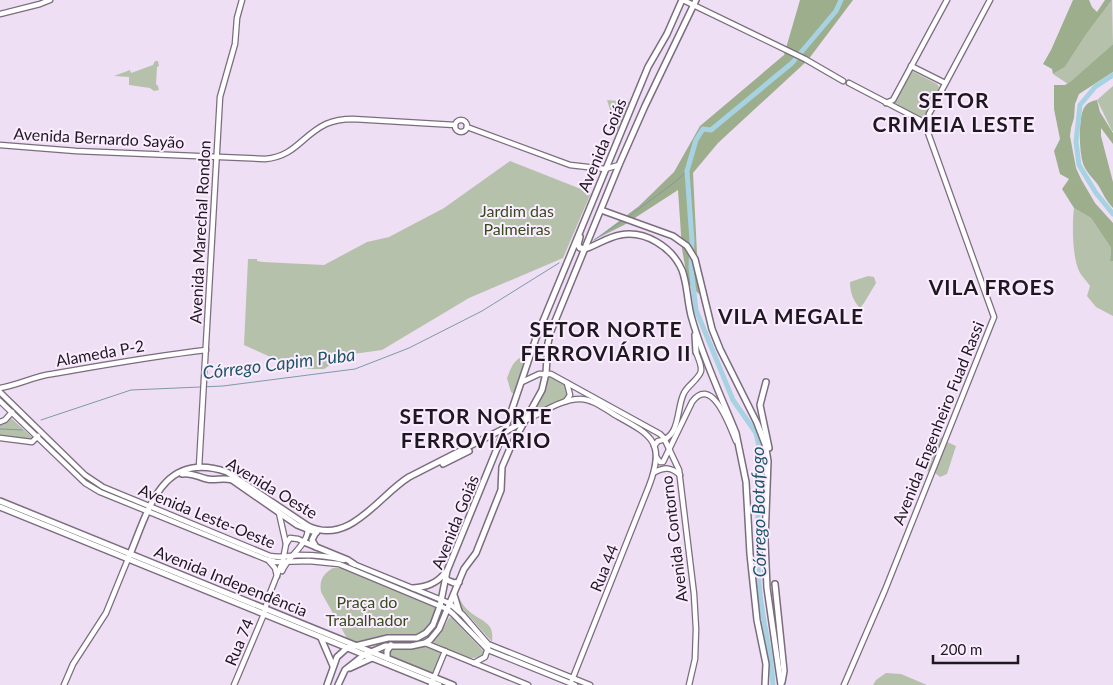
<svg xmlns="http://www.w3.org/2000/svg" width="1113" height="685" font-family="Lato,sans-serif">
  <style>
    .green { fill: #b6c1ac }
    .forest { fill: #9dae8d }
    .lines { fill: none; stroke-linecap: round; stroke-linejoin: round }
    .stream { stroke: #7e9aa7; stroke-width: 1 }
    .river { stroke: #a7d2e1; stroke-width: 5 }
    .secondary-casing { stroke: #7b6c7f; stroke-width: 7 }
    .primary-casing { stroke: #7b6c7f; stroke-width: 8 }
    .secondary { stroke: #fff; stroke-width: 4.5 }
    .primary { stroke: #fff; stroke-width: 5 }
    .labels { text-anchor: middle; stroke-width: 4; stroke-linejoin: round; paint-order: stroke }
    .street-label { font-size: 16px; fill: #1e1820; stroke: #fbedff }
    .park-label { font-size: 16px; fill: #354c1b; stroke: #fbedff }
    .water-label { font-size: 18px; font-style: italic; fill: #1e5667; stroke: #fbedff }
    .district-label { font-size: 21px; font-weight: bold; letter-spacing: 1px; fill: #1e1820; stroke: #fbedff }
  </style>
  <rect width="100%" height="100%" fill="#efdff4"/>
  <g class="green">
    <polygon points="1112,0 1113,44 1068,84 1053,74 1065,67 1085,36"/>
    <polygon points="155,61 158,61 159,66 157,67 156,84 158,86 159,90 154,91 150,88 129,85 129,77 114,76 130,70 131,73 153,65"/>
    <polygon points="912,71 937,84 939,87 927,114 922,118 909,113 895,103"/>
    <polygon points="1113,86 1113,131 1112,131 1097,100"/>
    <polygon points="607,100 630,102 617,132"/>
    <polygon points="510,161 591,193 563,258 469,298 382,350 346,355 324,369 297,369 244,345 248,259 257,259 257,261 263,262 324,265 367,242 389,237 444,208"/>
    <path d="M 1074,208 L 1091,218 L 1111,248 L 1110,261 L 1113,261 L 1113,316 L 1096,307 L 1087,296 L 1090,286 C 1087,282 1083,277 1080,273 C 1072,258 1072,225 1074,208 Z"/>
    <path d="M 868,276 L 874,277 L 876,283 L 864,303 L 860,308 C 853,301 850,292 850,282 Z"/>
    <path d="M 524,356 L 526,357 L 516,395 L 511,392 L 507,378 C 511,368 513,360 524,356 Z"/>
    <polygon points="548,376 566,385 569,395 566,400 532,417 546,389"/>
    <polygon points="11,418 33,438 31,439 0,436 0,425 3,425"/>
    <polygon points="937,436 941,436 942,438 931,468 929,471 926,471 923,467"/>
    <polygon points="947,442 956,446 947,474 940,477 935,473"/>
    <path d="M 333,568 L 342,568 L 437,607 L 430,625 L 419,635 L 386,636 L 358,644 L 348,640 L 321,592 C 319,580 323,574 333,568 Z"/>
    <path d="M 458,595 C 461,602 464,607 470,612 C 482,622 495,622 492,642 L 468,615 L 455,603 Z"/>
    <path d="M 451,617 L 485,653 C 471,666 449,650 434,644 L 434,641 L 441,633 L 449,618 Z"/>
    <path d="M 424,646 L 440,652 L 441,654 L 434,672 L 431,673 L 388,656 L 389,651 C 400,647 412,650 424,646 Z"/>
    <polygon points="886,673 901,674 927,685 873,685 876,680"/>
  </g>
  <g class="forest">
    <polygon points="800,0 853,0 808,60 718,143 693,173 699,294 688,283 682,249 678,190 624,225 594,240 639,206 674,172 700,126 784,55"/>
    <polygon points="1073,0 1089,0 1092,7 1097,12 1105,0 1112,0 1085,36 1065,67 1053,74 1052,69 1043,64 1051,50"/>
    <polygon points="1113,44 1113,72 1079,94 1075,104 1074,118 1071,128 1070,136 1076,168 1081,179 1095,203 1113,223 1113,261 1110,261 1111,248 1091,218 1074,208 1062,189 1069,179 1060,174 1054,151 1060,139 1054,109 1054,85 1065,85 1070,82"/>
    <path d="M 1097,100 L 1100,112 L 1113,133 L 1113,144 L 1101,128 L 1101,136 L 1113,182 L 1113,208 C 1106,201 1103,193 1098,185 C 1094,179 1087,173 1084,166 C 1079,155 1078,118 1084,108 C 1087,103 1091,101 1097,100 Z"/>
  </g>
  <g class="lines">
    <g class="stream">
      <polyline points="628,217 675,182 687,171"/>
      <polyline points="594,240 622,221"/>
      <polyline points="41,420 131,390 223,386 355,369 409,348 482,311 559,263"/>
      <polyline points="0,429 22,430"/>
    </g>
    <g class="river">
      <polyline points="1113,75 1095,87 1080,105 1076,142 1079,165 1096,193 1113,214"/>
      <path d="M 773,685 C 772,654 763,624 760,593 C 755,546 759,498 760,451 L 756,433 L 733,400 L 696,310 L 691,267 L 692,241 L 687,171 L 696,140 L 703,129 L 711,130 L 792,63 L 836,11 L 841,0"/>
    </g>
    <g class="secondary-casing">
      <g id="secondary">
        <polyline points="683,0 805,59 843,81"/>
        <polyline points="0,14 40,4 50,0"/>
        <polyline points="911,66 945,83"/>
        <polyline points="849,83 920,120 926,129"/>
        <polyline points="886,103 893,100 947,0"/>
        <circle cx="461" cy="126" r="6"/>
        <polyline points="467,127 570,165 605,169 619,165"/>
        <path d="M 0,145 L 76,151 L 265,159 C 296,156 301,136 326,124 C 335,120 344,119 353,119 L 455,125"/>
        <polyline points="522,382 539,374 551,374 660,434 664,438 679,470 694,594 696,629 695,659 689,685"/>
        <path d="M 0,388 C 18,385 35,376 52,374 C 104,365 154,356 206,350"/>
        <path d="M 0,392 L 85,475 L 103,487 L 270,556 C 280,558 289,556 299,555 C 314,555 329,556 344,560"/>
        <polyline points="0,401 85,483 100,492 268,560 276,562 309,561 339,564 447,609 453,614 488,650 575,685"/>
        <polyline points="566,401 570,395 567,383"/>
        <path d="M 526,420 C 542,413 561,399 580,399 C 592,399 604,408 615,415 C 651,435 666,441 649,486 L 572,680"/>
        <polyline points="0,422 5,420 12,412"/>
        <polyline points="0,438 32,442 38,436"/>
        <path d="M 654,446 L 658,441 C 681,439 676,408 684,393 C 688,385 699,379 701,371 C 702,365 698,358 696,352"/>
        <path d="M 657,458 L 660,462 L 663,462 L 692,402 C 712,374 730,427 736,441"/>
        <polyline points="199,467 220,97 235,44 237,18 242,0"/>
        <path d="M 655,472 C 665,467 671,467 680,475"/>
        <polyline points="286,544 290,538 298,539 304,542"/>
        <polyline points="269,561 275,568 277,576"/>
        <polyline points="351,563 449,603 463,615 488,644 590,685"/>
        <path d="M 282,571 C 289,555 309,544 308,527"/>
        <polyline points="425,643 528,685"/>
        <polyline points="474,663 485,657 488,648"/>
        <polyline points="64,685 73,664 106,613 128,559"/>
        <polyline points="234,685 264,614 268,598 283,560 286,544 279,513"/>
        <polyline points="431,685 445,651"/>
        <polyline points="844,685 885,590 994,317 927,130 929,114 990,0"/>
      </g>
    </g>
    <g class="primary-casing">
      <g id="primary">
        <polyline points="601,210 673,236 687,246 695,259 712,329 720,349 757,423 765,444 768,461 765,541 767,588 781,685"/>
        <path d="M 580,237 L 578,245 L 580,248 L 585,249 C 597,245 608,237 620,235 C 645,230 672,247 682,270 C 688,286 687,303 692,319 C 703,358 721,396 736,433 L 746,482 L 750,554 L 757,620 L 766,664 L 765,685"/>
        <polyline points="695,335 696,352"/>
        <polyline points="766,382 760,405 769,448"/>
        <polyline points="503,433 524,421"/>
        <polyline points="443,464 469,451"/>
        <path d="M 182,474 C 191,472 198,477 207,479 C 215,481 223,477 232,480 L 297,525 L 312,531"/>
        <polyline points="0,501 453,685"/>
        <polyline points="0,507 439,685"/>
        <polyline points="304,542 348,560 354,564"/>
        <polyline points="316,547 312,540 315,534 317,532"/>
        <path d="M 128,559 C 148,513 160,449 227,472 L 308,526 C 350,546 378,496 409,477 L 505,428"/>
        <polyline points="446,578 447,580 454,583 459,582"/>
        <polyline points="775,584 784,671 782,682"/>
        <path d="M 413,588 C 426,587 436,584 445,573"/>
        <polyline points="454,595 459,611"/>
        <polyline points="321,638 333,666"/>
        <polyline points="387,658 387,651 391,645"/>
        <polyline points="350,668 372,658"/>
        <polyline points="327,685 337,657 347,648 388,638 417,638 426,633 433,625 440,606 447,571 507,424 536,338 648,67 667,34 682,0"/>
        <polyline points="338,685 345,670 364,655 385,646 411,646 425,643 430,640 439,629 464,569 476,553 501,490 502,467 511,446 542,390 546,373 548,343 551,331 619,165 645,106 696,0"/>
      </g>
    </g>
    <use href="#secondary" class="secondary"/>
    <use href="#primary" class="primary"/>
  </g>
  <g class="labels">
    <g class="street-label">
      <text transform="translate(99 138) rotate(3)" y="6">Avenida Bernardo Sayão</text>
      <text transform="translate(602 145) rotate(-67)" y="6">Avenida Goiás</text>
      <text transform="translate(200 232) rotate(-87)" y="6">Avenida Marechal Rondon</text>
      <text transform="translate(100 353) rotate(-10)" y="6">Alameda P-2</text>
      <text transform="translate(938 423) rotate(-68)" y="6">Avenida Engenheiro Fuad Rassi</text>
      <text transform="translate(272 488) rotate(31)" y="6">Avenida Oeste</text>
      <text transform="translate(207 516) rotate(22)" y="6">Avenida Leste-Oeste</text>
      <text transform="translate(455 522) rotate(-68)" y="6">Avenida Goiás</text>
      <text transform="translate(674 539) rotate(-97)" y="6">Avenida Contorno</text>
      <text transform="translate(604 568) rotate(-68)" y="6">Rua 44</text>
      <text transform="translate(231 581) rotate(22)" y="6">Avenida Independência</text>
      <text transform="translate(239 642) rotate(-67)" y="6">Rua 74</text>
    </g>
    <g class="park-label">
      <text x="517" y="217">Jardim das<tspan x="517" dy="18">Palmeiras</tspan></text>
      <text x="367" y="608">Praça do<tspan x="367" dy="18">Trabalhador</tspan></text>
    </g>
    <g class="water-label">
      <text transform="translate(279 364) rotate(-7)" y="6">Córrego Capim Puba</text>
      <text transform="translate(759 512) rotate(-91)" y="6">Córrego Botafogo</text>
    </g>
    <g class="district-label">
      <text x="954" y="108">SETOR<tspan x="954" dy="24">CRIMEIA LESTE</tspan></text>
      <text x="992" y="295">VILA FROES</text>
      <text x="791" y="324">VILA MEGALE</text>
      <text x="606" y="337">SETOR NORTE<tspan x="606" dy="24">FERROVIÁRIO II</tspan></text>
      <text x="476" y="424">SETOR NORTE<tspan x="476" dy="24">FERROVIÁRIO</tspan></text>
    </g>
  </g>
  <path d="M933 655v8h85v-8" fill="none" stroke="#1e1820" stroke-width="2.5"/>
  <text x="940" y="655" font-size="15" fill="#1e1820" stroke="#fbedff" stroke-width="4" paint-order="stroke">200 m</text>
</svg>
